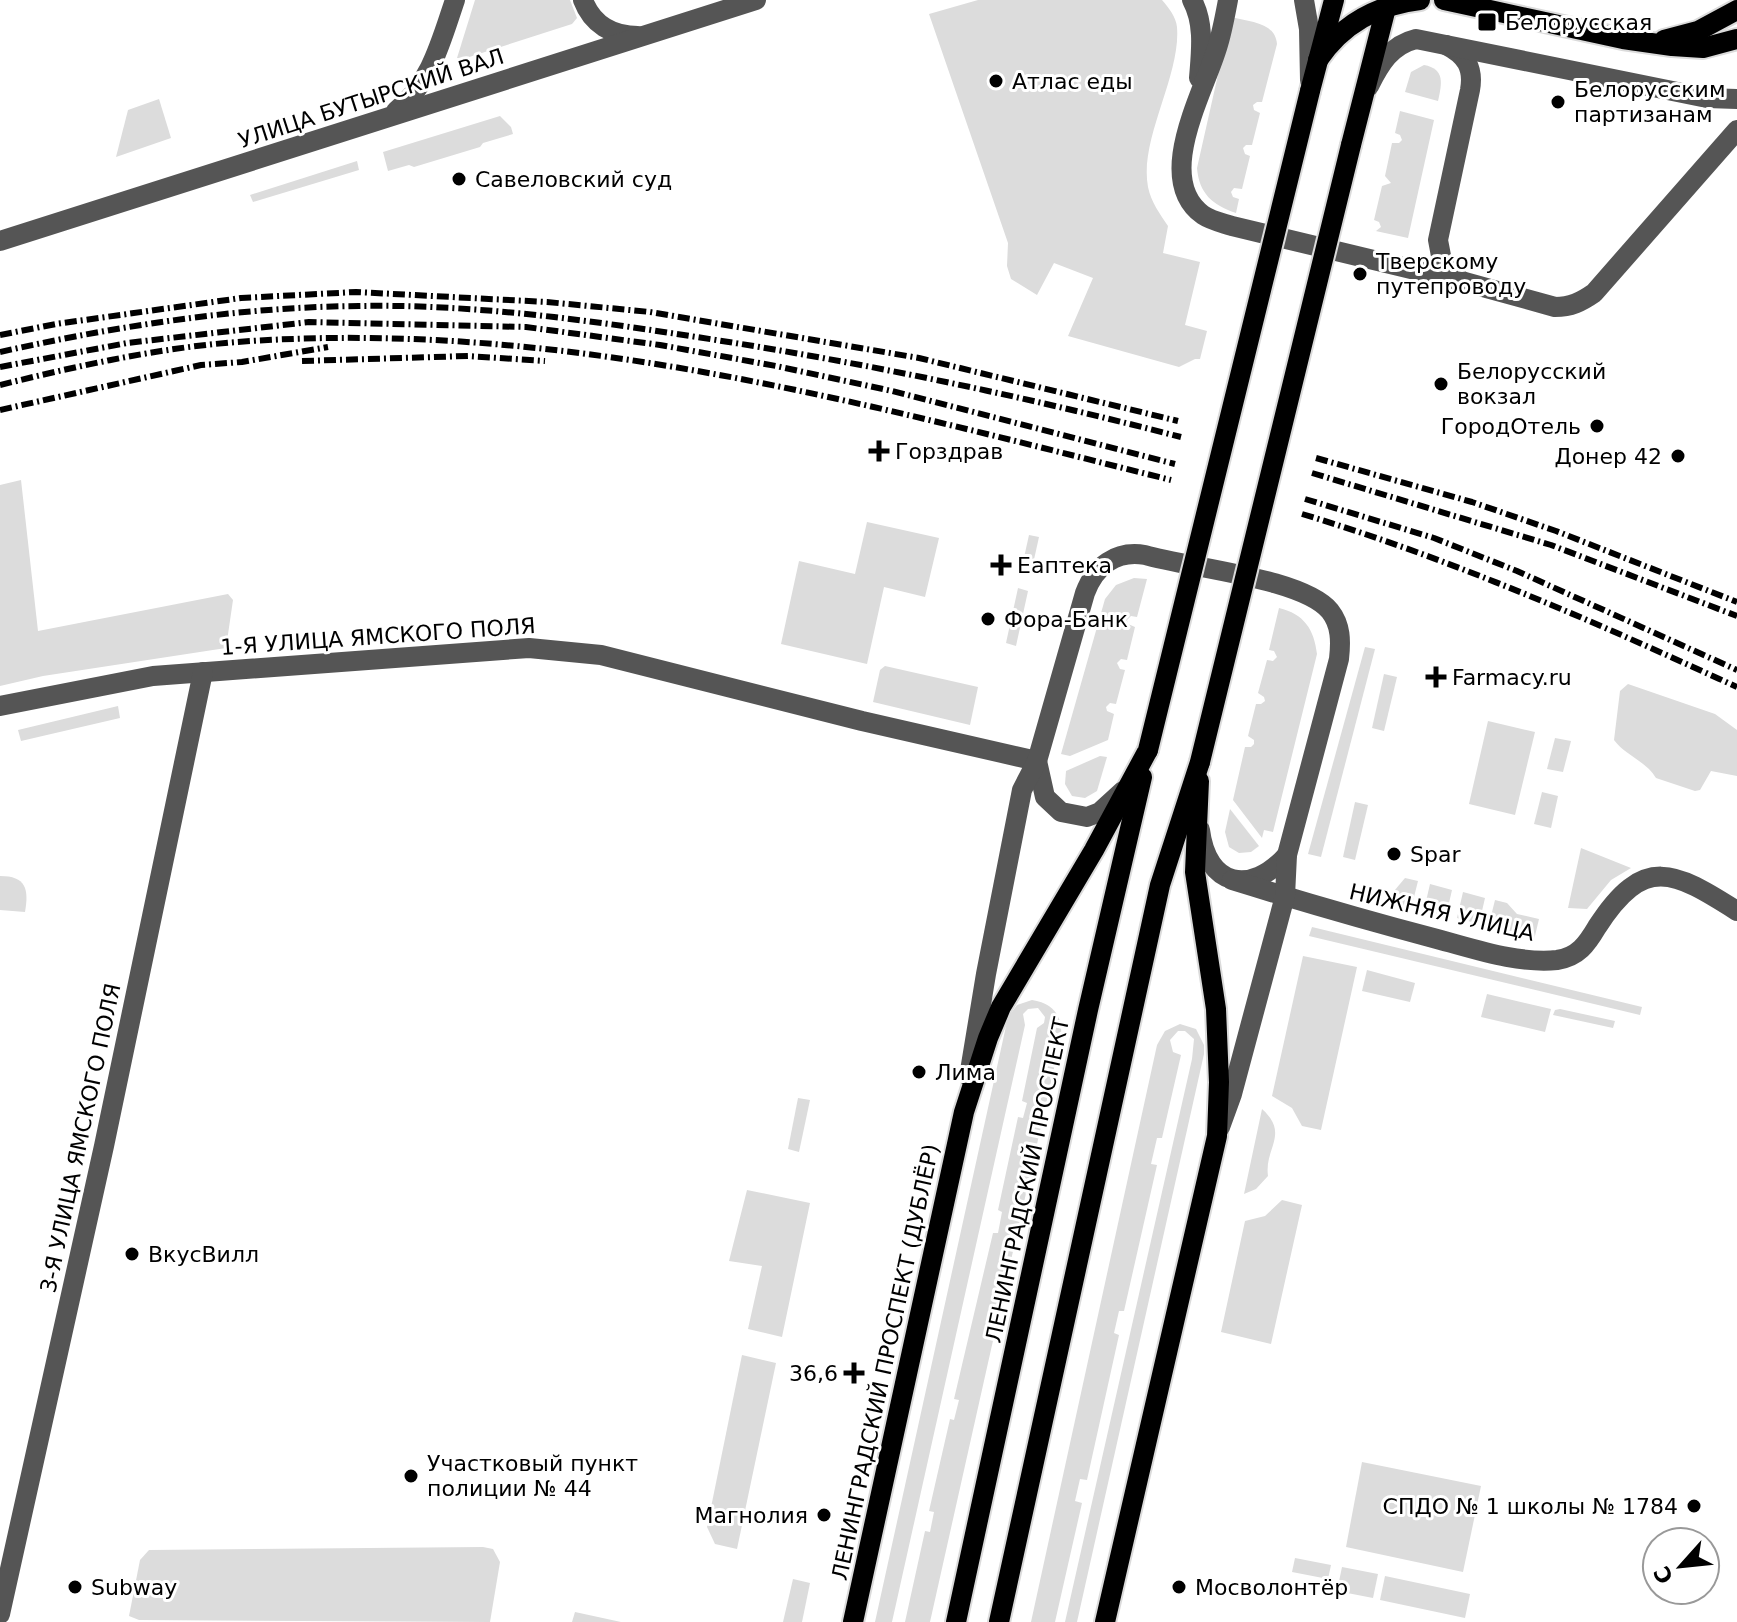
<svg xmlns="http://www.w3.org/2000/svg" width="1737" height="1622" font-family="'DejaVu Sans',sans-serif">
  <style>
    .green { fill: #dcdcdc }
    .lines { fill: none; stroke-linecap: round; stroke-linejoin: round }
    .major-casing { stroke: #dbdbdb; stroke-width: 24 }
    .minor { stroke: #555; stroke-width: 20 }
    .major { stroke: #000; stroke-width: 20 }
    .rail { stroke: #000; stroke-width: 6; stroke-dasharray: 12 4 2 4; stroke-linecap: butt }
    .major-bridge-casing { stroke: #dbdbdb; stroke-width: 24; stroke-linecap: butt }
    .major-bridge { stroke: #000; stroke-width: 20 }
    .poi-dot { fill: #000; stroke: #fff; stroke-width: 3 }
    .labels { text-anchor: middle; stroke-width: 6; stroke-linejoin: round; paint-order: stroke }
    .poi-label { font-size: 22px; fill: #000; stroke: #fff; text-anchor: start }
    .street-label { font-size: 22px; fill: #000; stroke: #fff }
  </style>
  <rect width="100%" height="100%" fill="#fff"/>
  <g class="green">
    <polygon points="475,0 570,0 577,18 572,24 463,59 457,58"/>
    <path d="M 978,0 L 1162,0 C 1169,8 1176,17 1177,27 C 1181,76 1139,139 1148,187 C 1151,202 1160,214 1168,226 L 1163,253 L 1200,262 L 1185,325 L 1207,331 L 1200,359 L 1195,359 L 1179,367 L 1068,336 L 1093,278 L 1054,263 L 1037,295 L 1011,279 L 1007,266 L 1008,243 L 929,14 Z"/>
    <path d="M 1231,17 C 1250,22 1275,22 1277,44 L 1262,102 L 1257,102 L 1253,105 L 1254,110 L 1260,113 L 1252,145 L 1246,145 L 1243,148 L 1245,154 L 1250,156 L 1242,189 L 1234,188 L 1231,192 L 1233,197 L 1239,199 L 1236,213 C 1212,205 1199,193 1197,168 Z"/>
    <path d="M 1424,65 C 1445,69 1442,83 1438,101 L 1405,92 L 1411,72 Z"/>
    <polygon points="159,99 171,138 116,157 128,110"/>
    <polygon points="1400,111 1434,120 1408,238 1371,230 1376,231 1381,227 1379,222 1374,220 1382,186 1391,183 1385,176 1392,143 1399,143 1402,140 1400,135 1395,133"/>
    <polygon points="500,116 511,127 513,134 483,143 480,147 414,167 409,165 388,171 383,152"/>
    <polygon points="357,161 359,170 253,202 250,195"/>
    <polygon points="21,480 38,631 228,594 233,600 226,648 43,676 0,686 0,485"/>
    <polygon points="867,522 939,538 925,597 884,587 867,664 781,644 799,561 855,574"/>
    <polygon points="1029,535 1039,537 1033,564 1023,562"/>
    <polygon points="1134,578 1147,579 1137,617 1131,616 1127,620 1128,624 1135,627 1127,660 1121,659 1117,663 1120,669 1125,670 1116,704 1110,703 1106,707 1107,711 1114,714 1108,740 1070,756 1061,754 1105,599 1116,585"/>
    <polygon points="1018,588 1028,591 1016,646 1006,643"/>
    <path d="M 1279,608 C 1304,614 1314,629 1317,654 L 1273,832 L 1264,830 L 1262,838 L 1233,800 L 1245,747 L 1251,747 L 1254,744 L 1254,740 L 1248,736 L 1256,704 L 1261,704 L 1265,701 L 1264,697 L 1258,693 L 1267,660 L 1273,661 L 1277,657 L 1274,651 L 1269,650 Z"/>
    <polygon points="1365,647 1375,649 1321,857 1308,854"/>
    <polygon points="885,666 978,687 970,725 873,702 880,670"/>
    <polygon points="1384,674 1397,677 1384,731 1372,728"/>
    <path d="M 1628,684 L 1715,714 L 1737,730 L 1737,776 L 1711,771 L 1700,790 L 1695,791 L 1656,778 C 1646,761 1626,756 1614,740 L 1620,691 Z"/>
    <polygon points="118,706 120,718 21,741 18,730"/>
    <polygon points="1488,721 1535,732 1515,815 1469,804"/>
    <polygon points="1555,738 1571,741 1563,772 1547,769"/>
    <polygon points="1100,756 1107,757 1097,791 1085,798 1072,796 1065,784 1066,771"/>
    <polygon points="1542,792 1558,796 1551,828 1534,824"/>
    <polygon points="1355,802 1368,805 1355,860 1343,857"/>
    <polygon points="1230,809 1259,846 1251,852 1239,853 1229,847 1225,832"/>
    <polygon points="1581,848 1631,868 1611,880 1587,909 1568,908"/>
    <path d="M 0,876 C 26,876 29,889 25,912 L 0,910 Z"/>
    <polygon points="1405,878 1418,881 1411,909 1384,903"/>
    <polygon points="1430,884 1452,890 1446,916 1424,910"/>
    <polygon points="1463,892 1485,898 1479,924 1457,918"/>
    <polygon points="1495,900 1507,903 1517,914 1539,919 1534,940 1488,928"/>
    <polygon points="1312,927 1642,1007 1640,1015 1309,936"/>
    <polygon points="1303,956 1357,967 1321,1130 1302,1126 1292,1108 1272,1096"/>
    <polygon points="1367,970 1415,983 1410,1002 1362,991"/>
    <polygon points="1487,994 1551,1009 1545,1032 1481,1017"/>
    <path d="M 1032,1000 C 1053,1003 1063,1016 1061,1037 L 930,1622 L 905,1622 L 925,1531 L 930,1532 L 934,1512 L 929,1511 L 950,1419 L 954,1420 L 959,1400 L 954,1399 L 993,1233 L 998,1233 L 1002,1212 L 998,1210 L 1018,1117 L 1023,1118 L 1027,1103 L 1022,1101 L 1037,1028 L 1044,1023 L 1045,1017 L 1038,1008 L 1028,1009 L 1023,1014 L 1025,1025 L 892,1622 L 875,1622 L 1008,1017 L 1017,1005 Z"/>
    <polygon points="1560,1009 1615,1021 1613,1028 1553,1015 1555,1010"/>
    <polygon points="1180,1024 1196,1029 1204,1045 1204,1054 1077,1622 1065,1622 1192,1059 1194,1039 1185,1031 1178,1031 1170,1040 1173,1052 1181,1055 1162,1138 1157,1138 1151,1164 1157,1165 1124,1311 1119,1311 1114,1333 1119,1335 1087,1480 1080,1479 1075,1501 1082,1503 1055,1622 1031,1622 1157,1045 1165,1031"/>
    <polygon points="798,1098 810,1100 799,1152 788,1149"/>
    <path d="M 1262,1109 C 1290,1134 1264,1148 1268,1176 L 1256,1189 L 1244,1194 Z"/>
    <polygon points="747,1190 810,1203 782,1337 748,1329 762,1266 729,1261"/>
    <polygon points="1282,1200 1302,1205 1271,1344 1221,1332 1245,1221 1265,1216"/>
    <polygon points="742,1355 776,1363 737,1549 715,1544 707,1527"/>
    <polygon points="1362,1462 1481,1486 1463,1572 1346,1547"/>
    <polygon points="483,1547 493,1549 500,1562 490,1622 139,1620 129,1616 140,1560 149,1550"/>
    <polygon points="1295,1558 1331,1565 1328,1579 1292,1572"/>
    <polygon points="1342,1567 1378,1574 1373,1598 1337,1591"/>
    <polygon points="1385,1576 1470,1594 1465,1618 1380,1600"/>
    <polygon points="793,1579 810,1583 802,1622 783,1622"/>
    <polygon points="575,1612 621,1622 572,1622"/>
  </g>
  <g class="lines">
    <g class="major-casing">
      <g id="major">
        <polyline points="1444,0 1623,39 1672,46 1703,48 1737,39"/>
        <polyline points="1664,40 1698,31 1737,10"/>
        <path d="M 1318,60 C 1342,24 1376,5 1420,0"/>
        <polyline points="1310,91 1334,0"/>
        <polyline points="1351,145 1388,0"/>
        <polyline points="853,1622 964,1112 988,1038 1001,1007 1094,850 1148,750"/>
        <polyline points="956,1622 1088,1010 1142,777"/>
        <polyline points="999,1622 1160,885 1200,762"/>
        <polyline points="1105,1622 1217,1136 1219,1082 1216,1009 1195,872 1199,781"/>
      </g>
    </g>
    <g class="minor">
      <path d="M 583,0 C 592,24 612,36 638,36"/>
      <path d="M 1192,0 C 1205,24 1201,52 1199,78"/>
      <path d="M 1228,0 C 1225,16 1222,33 1217,48 C 1204,92 1153,179 1203,215 C 1212,221 1223,223 1232,226 L 1461,281 L 1555,307 C 1571,307 1581,302 1594,293 L 1737,130"/>
      <polyline points="1304,0 1309,29 1310,80"/>
      <path d="M 1446,45 C 1466,55 1474,68 1470,90 L 1438,240 L 1442,261 L 1461,281"/>
      <path d="M 1369,86 C 1380,64 1391,45 1416,39 L 1707,98 L 1737,99"/>
      <path d="M 396,111 C 431,83 441,41 455,0"/>
      <polyline points="0,241 756,0"/>
      <polyline points="0,706 153,676 529,648 601,655 862,721 1037,761"/>
      <polyline points="1037,761 1045,797 1061,812 1087,817 1100,812 1123,791"/>
      <path d="M 1200,830 C 1207,887 1251,896 1287,855"/>
      <path d="M 1232,880 C 1300,901 1369,921 1437,939 C 1475,949 1518,964 1557,960 C 1578,957 1587,944 1597,927 C 1644,854 1674,871 1737,911"/>
      <path d="M 969,1077 L 986,974 L 1022,790 L 1037,761 L 1085,593 C 1095,566 1116,550 1145,555 C 1189,568 1303,578 1330,611 C 1341,625 1341,641 1339,659 L 1287,855 L 1285,896 L 1232,1094 L 1220,1127"/>
      <polyline points="0,1614 104,1146 203,672"/>
    </g>
    <use href="#major" class="major"/>
    <g class="rail">
      <polyline points="0,335 56,324 241,298 356,292 547,302 650,312 919,358 1178,421"/>
      <path d="M 0,352 C 117,326 239,307 359,306 C 469,304 581,319 690,336 C 856,361 1019,395 1181,437"/>
      <polyline points="302,361 468,356 545,361"/>
      <polyline points="0,367 127,343 309,322 526,327 660,345 776,366 892,391 1175,464"/>
      <path d="M 0,385 C 77,366 158,348 237,342 C 561,318 861,403 1171,480"/>
      <polyline points="0,410 201,365 242,362 328,347"/>
      <polyline points="1316,458 1472,502 1556,531 1737,602"/>
      <polyline points="1312,473 1551,545 1737,616"/>
      <polyline points="1305,499 1434,538 1517,571 1737,670"/>
      <path d="M 1302,514 C 1452,559 1595,622 1737,687"/>
    </g>
    <g class="major-bridge-casing">
      <g id="major-bridge">
        <polyline points="1148,750 1310,91"/>
        <polyline points="1200,762 1351,145"/>
      </g>
    </g>
    <use href="#major-bridge" class="major-bridge"/>
  </g>
  <g class="poi-dot">
    <rect x="1477" y="12" width="20" height="20" rx="4"/>
    <circle cx="996" cy="81" r="8"/>
    <circle cx="1558" cy="102" r="8"/>
    <circle cx="459" cy="179" r="8"/>
    <circle cx="1360" cy="274" r="8"/>
    <circle cx="1441" cy="384" r="8"/>
    <circle cx="1597" cy="426" r="8"/>
    <path d="M875 439h8v8h8v8h-8v8h-8v-8h-8v-8h8z"/>
    <circle cx="1678" cy="456" r="8"/>
    <path d="M997 553h8v8h8v8h-8v8h-8v-8h-8v-8h8z"/>
    <circle cx="988" cy="619" r="8"/>
    <path d="M1432 665h8v8h8v8h-8v8h-8v-8h-8v-8h8z"/>
    <circle cx="1394" cy="854" r="8"/>
    <circle cx="919" cy="1072" r="8"/>
    <circle cx="132" cy="1254" r="8"/>
    <path d="M850 1361h8v8h8v8h-8v8h-8v-8h-8v-8h8z"/>
    <circle cx="411" cy="1476" r="8"/>
    <circle cx="1694" cy="1506" r="8"/>
    <circle cx="824" cy="1515" r="8"/>
    <circle cx="75" cy="1587" r="8"/>
    <circle cx="1179" cy="1587" r="8"/>
  </g>
  <g class="labels">
    <g class="poi-label">
      <text x="1505" y="30">Белорусская</text>
      <text x="1012" y="89">Атлас еды</text>
      <text x="1574" y="97">Белорусским<tspan x="1574" dy="25">партизанам</tspan></text>
      <text x="475" y="187">Савеловский cуд</text>
      <text x="1376" y="269">Тверскому<tspan x="1376" dy="25">путепроводу</tspan></text>
      <text x="1457" y="379">Белорусский<tspan x="1457" dy="25">вокзал</tspan></text>
      <text x="1581" y="434" text-anchor="end">ГородОтель</text>
      <text x="895" y="459">Горздрав</text>
      <text x="1662" y="464" text-anchor="end">Донер 42</text>
      <text x="1017" y="573">Еаптека</text>
      <text x="1004" y="627">Фора-Банк</text>
      <text x="1452" y="685">Farmacy.ru</text>
      <text x="1410" y="862">Spar</text>
      <text x="935" y="1080">Лима</text>
      <text x="148" y="1262">ВкусВилл</text>
      <text x="838" y="1381" text-anchor="end">36,6</text>
      <text x="427" y="1471">Участковый пункт<tspan x="427" dy="25">полиции № 44</tspan></text>
      <text x="1678" y="1514" text-anchor="end">СПДО № 1 школы № 1784</text>
      <text x="808" y="1523" text-anchor="end">Магнолия</text>
      <text x="91" y="1595">Subway</text>
      <text x="1195" y="1595">Мосволонтёр</text>
    </g>
    <g class="street-label">
      <text transform="translate(371 98) rotate(-18)" y="8">УЛИЦА БУТЫРСКИЙ ВАЛ</text>
      <text transform="translate(378 636) rotate(-4)" y="8">1-Я УЛИЦА ЯМСКОГО ПОЛЯ</text>
      <text transform="translate(1442 912) rotate(13)" y="8">НИЖНЯЯ УЛИЦА</text>
      <text transform="translate(80 1138) rotate(-78)" y="8">3-Я УЛИЦА ЯМСКОГО ПОЛЯ</text>
      <text transform="translate(1027 1180) rotate(-78)" y="8">ЛЕНИНГРАДСКИЙ ПРОСПЕКТ</text>
      <text transform="translate(885 1362) rotate(-78)" y="8">ЛЕНИНГРАДСКИЙ ПРОСПЕКТ (ДУБЛЁР)</text>
    </g>
  </g>
  <g transform="translate(1681 1566) rotate(243)"><circle r="38" fill="#ffffff" stroke="#999999" stroke-width="2"/>
  <path d="M0-6L14 30L0 20L-14 30Z" fill="#000000"/>
  <text y="-12" font-size="22" font-weight="bold" text-anchor="middle" fill="#000000">С</text>
  </g>
</svg>
